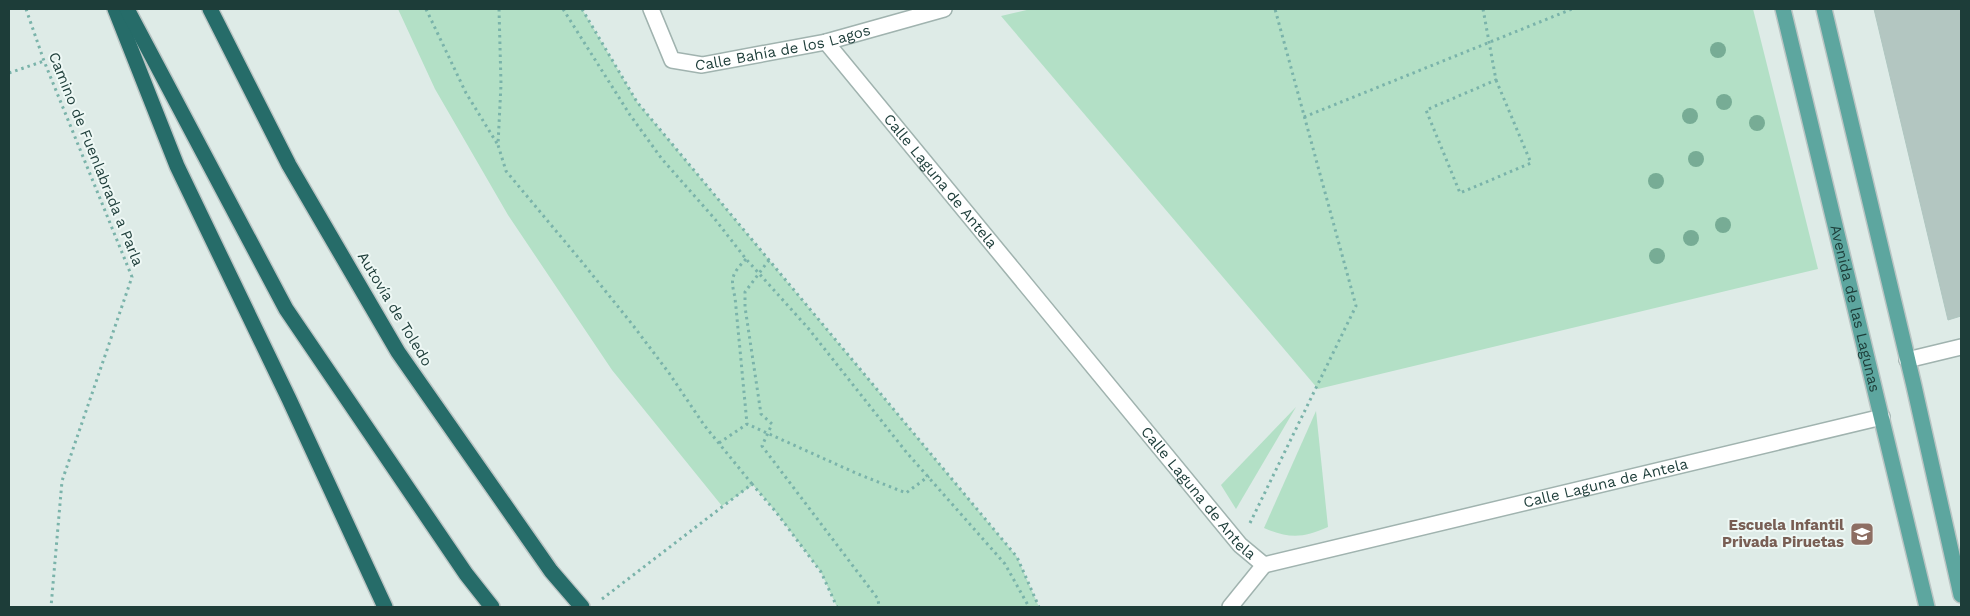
<svg xmlns="http://www.w3.org/2000/svg" width="1970" height="616" font-family="'Work Sans',sans-serif">
  <style>
    .green { fill: #b3e0c6 }
    .building { fill: #b3c6c1; stroke: #afc6c0 }
    .lines { fill: none; stroke-linecap: round; stroke-linejoin: round }
    .minor-casing { stroke: #a0b3af; stroke-width: 18 }
    .major-casing { stroke: #bbc5c4; stroke-width: 18 }
    .highway-casing { stroke: #bbc5c4; stroke-width: 18 }
    .path { stroke: #7ab3aa; stroke-width: 3; stroke-dasharray: 2.5 4; stroke-linecap: butt }
    .minor { stroke: #fff; stroke-width: 15 }
    .major { stroke: #5da69f; stroke-width: 15 }
    .highway { stroke: #266c69; stroke-width: 15 }
    .tree { fill: #77ac95 }
    .labels { text-anchor: middle; stroke-width: 4; stroke-linejoin: round; paint-order: stroke }
    .street-label { font-size: 15px; fill: #1d3d39; stroke: #eef8f5 }
    .education-label { font-size: 15px; font-weight: bold; fill: #785e54; stroke: #eef8f5; text-anchor: end }
  </style>
  <rect width="100%" height="100%" fill="#deebe7"/>
  <g class="green">
    <polygon points="398,9 582,9 637,102 1017,557 1039,607 837,607 821,572 776,512 753,485 722,506 612,370 508,215 435,89"/>
    <polygon points="1031,9 1753,9 1818,269 1318,389 1001,16"/>
    <polygon points="1296,407 1236,509 1221,485"/>
    <path d="M 1316,411 L 1328,527 C 1303,538 1290,539 1264,528 Z"/>
  </g>
  <polygon class="building" points="1874,9 1961,9 1961,316 1948,320"/>
  <g class="lines">
    <g class="minor-casing">
      <g id="minor">
        <path id="s1" d="M 651,9 L 672,60 L 702,65 L 826,42 L 944,9"/>
        <path id="s2" d="M 826,42 L 1240,545 L 1264,565 L 1882,417"/>
        <polyline points="1907,360 1961,347"/>
        <polyline points="1230,607 1264,565"/>
      </g>
    </g>
    <g class="major-casing">
      <g id="major">
        <path id="s3" d="M 1783,9 L 1927,607"/>
        <polyline points="1824,9 1914,386 1961,595"/>
      </g>
    </g>
    <g class="highway-casing">
      <g id="highway">
        <polyline points="115,9 177,166 289,399 385,607"/>
        <polyline points="127,9 286,309 466,574 492,607"/>
        <polyline points="210,9 289,165 398,352 551,571 582,607"/>
      </g>
    </g>
    <g class="path">
      <polyline points="26,9 44,61 132,277 62,481 51,607"/>
      <polyline points="426,9 466,93 498,145"/>
      <polyline points="499,9 501,84 498,145 506,171 582,262 632,324 669,373 704,425 752,484"/>
      <polyline points="563,9 630,115 662,159 714,218 746,259 808,328 907,453 1005,564 1029,607"/>
      <polyline points="582,9 637,102 1017,557 1039,607"/>
      <polyline points="1483,9 1496,80"/>
      <polyline points="9,73 44,61"/>
      <polygon points="1496,80 1531,163 1460,193 1426,110"/>
      <polyline points="1304,117 1572,9"/>
      <path d="M 746,259 C 732,274 730,278 735,297 L 747,424 L 858,474 L 906,493 L 929,476"/>
      <polyline points="769,260 745,292 745,307 761,414 772,424 762,446 878,599 879,607"/>
      <polyline points="719,443 747,424"/>
      <polyline points="1250,523 1356,306 1275,9"/>
      <polyline points="602,599 752,484 776,512 821,572 837,607"/>
    </g>
    <use href="#minor" class="minor"/>
    <use href="#major" class="major"/>
    <use href="#highway" class="highway"/>
  </g>
  <g class="tree">
    <circle cx="1718" cy="50" r="8"/>
    <circle cx="1724" cy="102" r="8"/>
    <circle cx="1690" cy="116" r="8"/>
    <circle cx="1757" cy="123" r="8"/>
    <circle cx="1696" cy="159" r="8"/>
    <circle cx="1656" cy="181" r="8"/>
    <circle cx="1723" cy="225" r="8"/>
    <circle cx="1691" cy="238" r="8"/>
    <circle cx="1657" cy="256" r="8"/>
  </g>
  <defs>
    <g id="school-square" transform="scale(1.25)"><rect x="-9" y="-9" width="18" height="18" rx="4" fill="#8d6e63" stroke="#eef8f5"/><path d="M0-5L7-2L0 1L-7-2ZM-4 1L0 2.5L4 1V4Q0 6-4 4Z" fill="#fff"/></g>
  </defs>
  <g fill-rule="evenodd">
    <use href="#school-square" x="1862" y="534"/>
  </g>
  <g class="labels">
    <g class="street-label">
      <text dy="5" stroke="none"><textPath href="#s1" startOffset="168">Calle Bahía de los Lagos</textPath></text>
      <text transform="translate(96 159) rotate(68)" y="5">Camino de Fuenlabrada a Parla</text>
      <text dy="5" stroke="none"><textPath href="#s2" startOffset="180">Calle Laguna de Antela</textPath></text>
      <text dy="5" stroke="none"><textPath href="#s3" startOffset="308">Avenida de las Lagunas</textPath></text>
      <text transform="translate(395 309) rotate(59)" y="5">Autovía de Toledo</text>
      <text dy="5" stroke="none"><textPath href="#s2" startOffset="1034">Calle Laguna de Antela</textPath></text>
      <text dy="5" stroke="none"><textPath href="#s2" startOffset="585">Calle Laguna de Antela</textPath></text>
    </g>
    <g class="education-label">
      <text x="1844" y="530">Escuela Infantil<tspan x="1844" dy="17">Privada Piruetas</tspan></text>
    </g>
  </g>
  <rect width="1970" height="616" fill="none" stroke="#1d3d39" stroke-width="20"/>
</svg>
